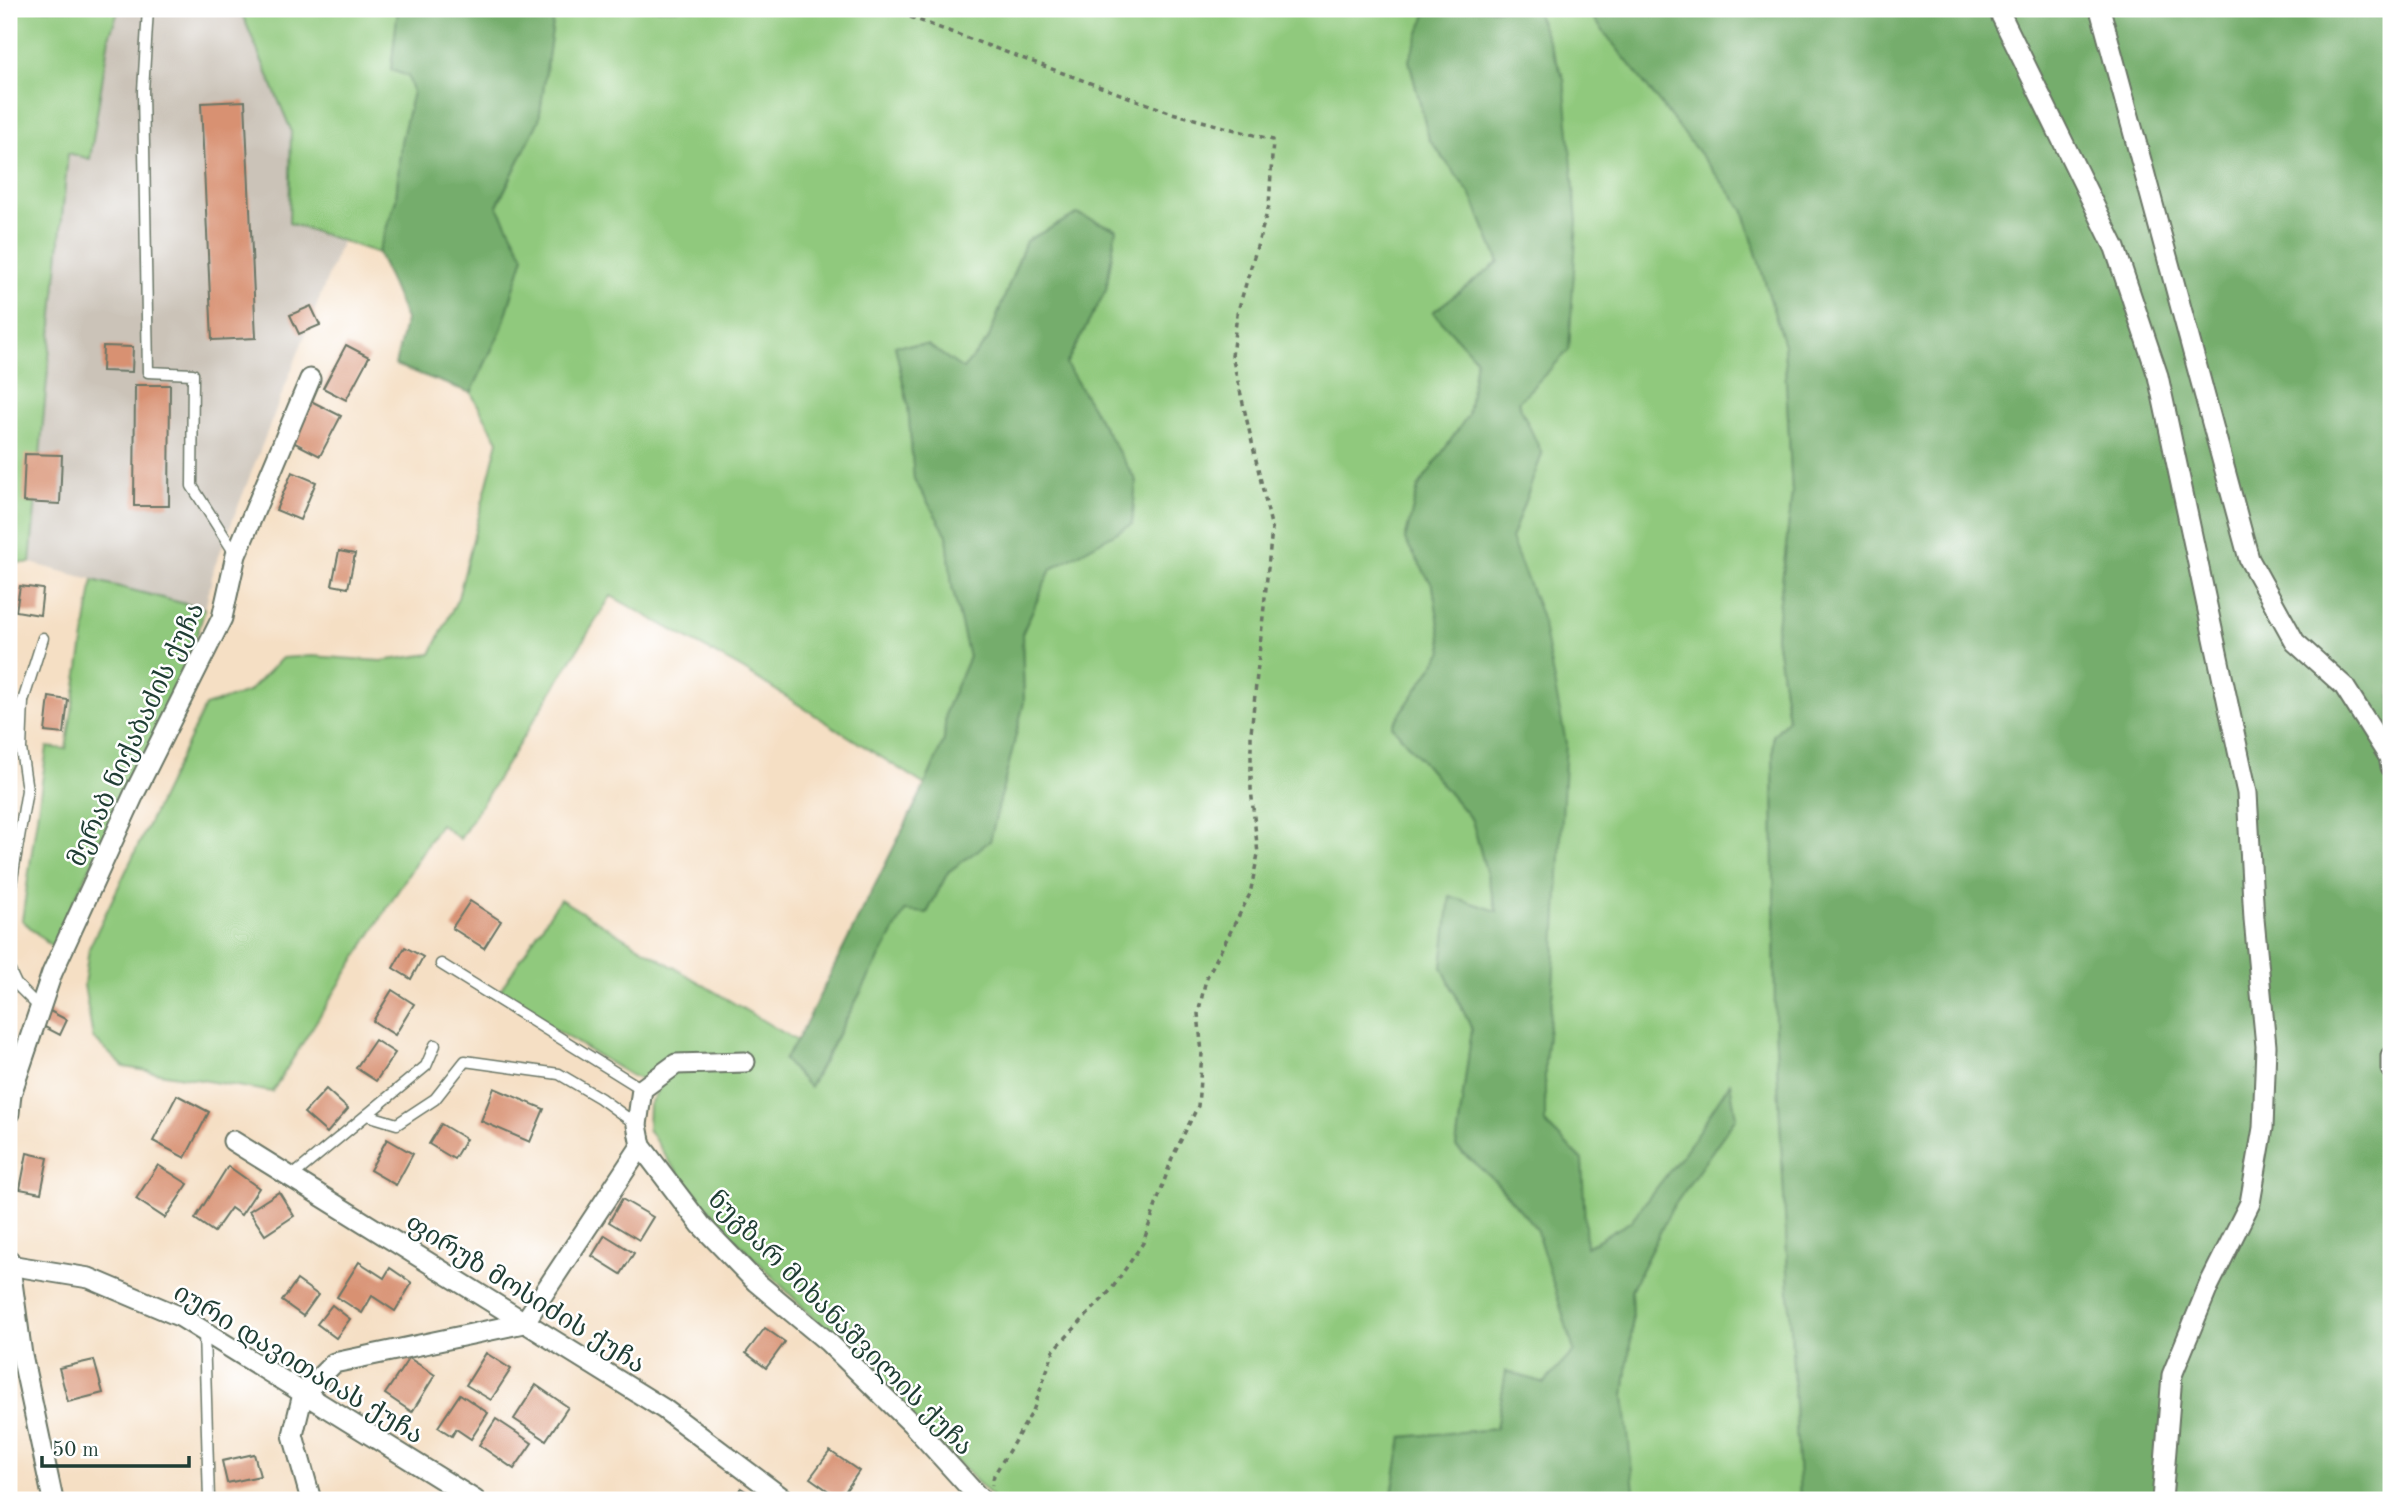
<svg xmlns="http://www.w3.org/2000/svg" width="2400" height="1509" font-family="'Old Standard TT','Noto Serif Georgian',serif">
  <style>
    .industrial { fill: #cbc3b8 }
    .green { fill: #90c97d; stroke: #588358; stroke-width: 2 }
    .forest { fill: #74ad6c; stroke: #4a7550; stroke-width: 2 }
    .building { fill: #d89172 }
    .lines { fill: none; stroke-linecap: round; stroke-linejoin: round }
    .service-casing { stroke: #6a7666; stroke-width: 13 }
    .minor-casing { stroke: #6a7666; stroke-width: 23 }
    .path { stroke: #6a7666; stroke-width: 3.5; stroke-dasharray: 5 5; stroke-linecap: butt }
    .service { stroke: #fff; stroke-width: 10 }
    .minor { stroke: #fff; stroke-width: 19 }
    .labels { text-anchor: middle; stroke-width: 5; stroke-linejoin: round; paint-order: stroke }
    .street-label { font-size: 26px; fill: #1f3d34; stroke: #fff }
  </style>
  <rect width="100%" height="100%" fill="#fff"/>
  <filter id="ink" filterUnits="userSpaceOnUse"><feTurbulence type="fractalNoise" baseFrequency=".0143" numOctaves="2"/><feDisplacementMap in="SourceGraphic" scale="14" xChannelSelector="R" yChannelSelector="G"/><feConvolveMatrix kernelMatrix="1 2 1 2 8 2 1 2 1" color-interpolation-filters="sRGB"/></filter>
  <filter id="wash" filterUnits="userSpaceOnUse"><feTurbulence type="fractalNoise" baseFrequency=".00686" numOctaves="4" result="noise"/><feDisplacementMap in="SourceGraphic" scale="28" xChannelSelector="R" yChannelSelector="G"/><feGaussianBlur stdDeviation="1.57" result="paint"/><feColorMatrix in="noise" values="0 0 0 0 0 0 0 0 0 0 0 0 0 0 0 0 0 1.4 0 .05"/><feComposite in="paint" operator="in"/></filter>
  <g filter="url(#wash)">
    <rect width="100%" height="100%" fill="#f5dfc4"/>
    <polygon class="industrial" points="119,9 240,9 291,130 289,223 342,241 214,568 205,609 30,563 68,153 90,159 109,37"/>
    <g class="green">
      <polygon points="9,9 119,9 109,37 90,159 68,153 30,563 9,562"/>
      <polygon points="240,9 398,9 391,70 409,76 413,92 401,142 396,200 378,253 289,223 291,130"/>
      <polygon points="555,9 1428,9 1409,60 1429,138 1471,195 1499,262 1433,312 1476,359 1468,415 1418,488 1405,540 1433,586 1443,651 1392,726 1472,820 1497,912 1450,896 1442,967 1472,1029 1456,1147 1494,1180 1536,1228 1575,1352 1544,1383 1506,1372 1496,1429 1402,1437 1391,1500 995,1500 724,1228 670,1163 648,1129 649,1105 660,1087 632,1076 497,995 560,899 797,1041 784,1060 810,1087 905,910 927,913 948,872 990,841 1024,702 1022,634 1051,569 1132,524 1136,481 1066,364 1106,290 1116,229 1077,214 1026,241 988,340 963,369 928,345 895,345 908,405 914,479 947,535 952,586 969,657 946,710 944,740 925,785 744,670 611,596 460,839 440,824 272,1092 124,1067 93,1038 84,985 89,948 205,706 248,692 282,658 312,656 381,661 431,654 458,598 498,441 471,393 502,328 524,256 497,206 539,120"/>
      <polygon points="1535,9 1586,9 1743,209 1784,345 1792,493 1776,636 1788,720 1773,736 1775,1025 1800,1500 1635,1500 1633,1494 1624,1396 1632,1328 1631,1290 1671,1210 1736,1117 1730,1084 1686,1150 1630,1222 1585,1247 1582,1160 1545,1123 1545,1062 1553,988 1558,873 1511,539 1542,454 1517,402 1569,349 1572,285 1564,79"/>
      <polygon points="93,580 205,609 187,667 52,947 22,920 47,747 66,749"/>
    </g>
    <g class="forest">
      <polygon points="398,9 555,9 539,120 497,205 524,256 502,328 471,393 395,365 406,319 378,253 396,200 401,142 413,92 408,76 391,70"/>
      <polygon points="1428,9 1535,9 1564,79 1577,221 1569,350 1518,402 1542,454 1511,539 1541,615 1566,743 1553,988 1545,1062 1545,1123 1582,1160 1586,1247 1630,1222 1686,1150 1730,1083 1736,1117 1671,1210 1631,1290 1632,1328 1624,1396 1635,1500 1391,1500 1402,1437 1496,1429 1506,1371 1544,1383 1574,1351 1536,1228 1494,1180 1456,1147 1472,1029 1442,967 1450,896 1497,911 1472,820 1392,726 1443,651 1433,586 1405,540 1418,488 1468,415 1476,359 1433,312 1499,262 1471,195 1429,139 1409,60"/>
      <polygon points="1586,9 2391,9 2391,1500 1800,1500 1775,1025 1773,736 1788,719 1776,636 1792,493 1784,345 1743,209"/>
      <polygon points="1077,214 1116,229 1106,290 1066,364 1136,481 1132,524 1051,569 1022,634 1024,702 990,841 948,872 927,913 905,911 809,1087 784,1060 797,1041 925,785 944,740 946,710 969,657 952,586 947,535 914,479 908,405 895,345 928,345 963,369 988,340 1026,241"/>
    </g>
    <g id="blocks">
      <g class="building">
        <polygon points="245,101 256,338 212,340 201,103"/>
        <polygon points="311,306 320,325 299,334 290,315"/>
        <polygon points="346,345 369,357 346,400 323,388"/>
        <polygon points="103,346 133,347 132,372 102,371"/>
        <polygon points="135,385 170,385 169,506 134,506"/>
        <polygon points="311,401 341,416 320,456 291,441"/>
        <polygon points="25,454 62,455 60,504 23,502"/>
        <polygon points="292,472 316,482 300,520 276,510"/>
        <polygon points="339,551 355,554 348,588 332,585"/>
        <polygon points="20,586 43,589 40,615 16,611"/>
        <polygon points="49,697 68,700 64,734 45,732"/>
        <polygon points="470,901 501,921 484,948 452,928"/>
        <polygon points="405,947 423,957 411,979 393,968"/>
        <polygon points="392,990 414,1004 395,1035 373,1021"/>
        <polygon points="46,1009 67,1020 60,1035 39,1024"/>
        <polygon points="375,1040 395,1053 376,1081 356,1068"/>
        <polygon points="494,1088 544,1109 530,1142 481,1121"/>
        <polygon points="326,1089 348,1109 327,1133 304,1113"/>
        <polygon points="177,1095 209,1112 185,1158 153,1141"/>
        <polygon points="441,1124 466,1139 454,1159 429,1144"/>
        <polygon points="387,1139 413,1154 396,1185 370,1170"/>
        <polygon points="27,1153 48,1158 41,1193 20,1189"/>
        <polygon points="158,1165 188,1184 165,1218 136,1199"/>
        <polygon points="228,1166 259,1188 241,1215 231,1208 214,1232 195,1219"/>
        <polygon points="279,1192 294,1216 265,1235 249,1211"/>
        <polygon points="622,1199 653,1217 639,1240 609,1222"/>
        <polygon points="605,1235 634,1253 621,1274 592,1256"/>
        <polygon points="359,1262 384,1278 390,1268 412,1283 395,1311 372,1296 362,1313 337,1297"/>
        <polygon points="297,1280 318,1295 303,1316 282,1301"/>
        <polygon points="332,1305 350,1319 336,1338 317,1324"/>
        <polygon points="765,1328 785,1342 766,1368 746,1353"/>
        <polygon points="486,1353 511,1369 491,1400 466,1385"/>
        <polygon points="409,1358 435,1375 412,1412 385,1394"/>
        <polygon points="94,1360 103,1393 68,1402 59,1368"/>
        <polygon points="536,1385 568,1407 546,1440 514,1419"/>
        <polygon points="460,1394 488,1413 471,1439 456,1429 452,1436 438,1427"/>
        <polygon points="496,1419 532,1443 514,1469 479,1445"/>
        <polygon points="830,1451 859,1471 840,1499 810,1478"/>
        <polygon points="254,1454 260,1476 227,1483 222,1461"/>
        <polygon points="741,1488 759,1500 733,1500"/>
      </g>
    </g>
  </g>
  <g filter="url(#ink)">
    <use href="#blocks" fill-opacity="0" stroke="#6a7666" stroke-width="2"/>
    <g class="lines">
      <g class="service-casing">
        <g id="service">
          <polyline points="148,9 143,91 148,372 193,374 192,486 236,555"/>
          <polyline points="9,722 23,701 43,638"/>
          <polyline points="9,897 27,790 21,749 23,701"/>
          <polyline points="441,964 642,1089"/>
          <polyline points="9,969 16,984 41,1009"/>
          <polyline points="367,1115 397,1124 435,1099 465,1061 559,1074 600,1098 637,1125"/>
          <polyline points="290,1178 426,1066 435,1045"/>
          <polyline points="204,1332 209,1500"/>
        </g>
      </g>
      <g class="minor-casing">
        <g id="minor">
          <polyline points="1998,9 2115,248 2158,376 2247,793 2254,919 2266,1046 2263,1128 2250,1203 2209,1285 2172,1375 2162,1500"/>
          <polyline points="2100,9 2249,559 2295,642 2344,686 2389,757 2391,767"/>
          <polyline points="2391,1056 2391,1069"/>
          <polyline points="745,1062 676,1064 642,1089 637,1125 641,1146 701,1225 756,1282 828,1342 912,1424 981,1500"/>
          <polyline points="9,1113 11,1094 52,973 135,792 222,618 236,555 310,379"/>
          <polyline points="233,1141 664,1409 785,1500"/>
          <polyline points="9,1260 22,1355 53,1500"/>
          <polyline points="9,1265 89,1278 181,1317 475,1500"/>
          <polyline points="311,1500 293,1435 303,1394 334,1363 524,1323 641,1146"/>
        </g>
      </g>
      <polyline class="path" points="910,17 1172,113 1273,140 1269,206 1237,314 1232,356 1272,529 1251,733 1251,789 1258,854 1250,894 1206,979 1198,1014 1202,1053 1198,1106 1172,1158 1143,1243 1111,1290 1054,1350 1033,1411 994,1475 992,1485"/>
      <use href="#service" class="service"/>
      <use href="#minor" class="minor"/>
    </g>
  </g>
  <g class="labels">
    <g class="street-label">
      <text transform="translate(135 734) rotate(-65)" y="9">მერაბ ნიქაბაძის ქუჩა</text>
      <text transform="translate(526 1293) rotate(32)" y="9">ფირუზ მოსიძის ქუჩა</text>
      <text transform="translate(841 1322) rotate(45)" y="9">ნუგზარ მიხანაშვილის ქუჩა</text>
      <text transform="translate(299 1363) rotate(31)" y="9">იური დავითაიას ქუჩა</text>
    </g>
  </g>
  <rect width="2400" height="1509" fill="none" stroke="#fff" stroke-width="35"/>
  <path d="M42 1456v10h147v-10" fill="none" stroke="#1f3d34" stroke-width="3.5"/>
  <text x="52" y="1456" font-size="21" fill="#1f3d34" stroke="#ffffff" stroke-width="5" paint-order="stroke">50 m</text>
</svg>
